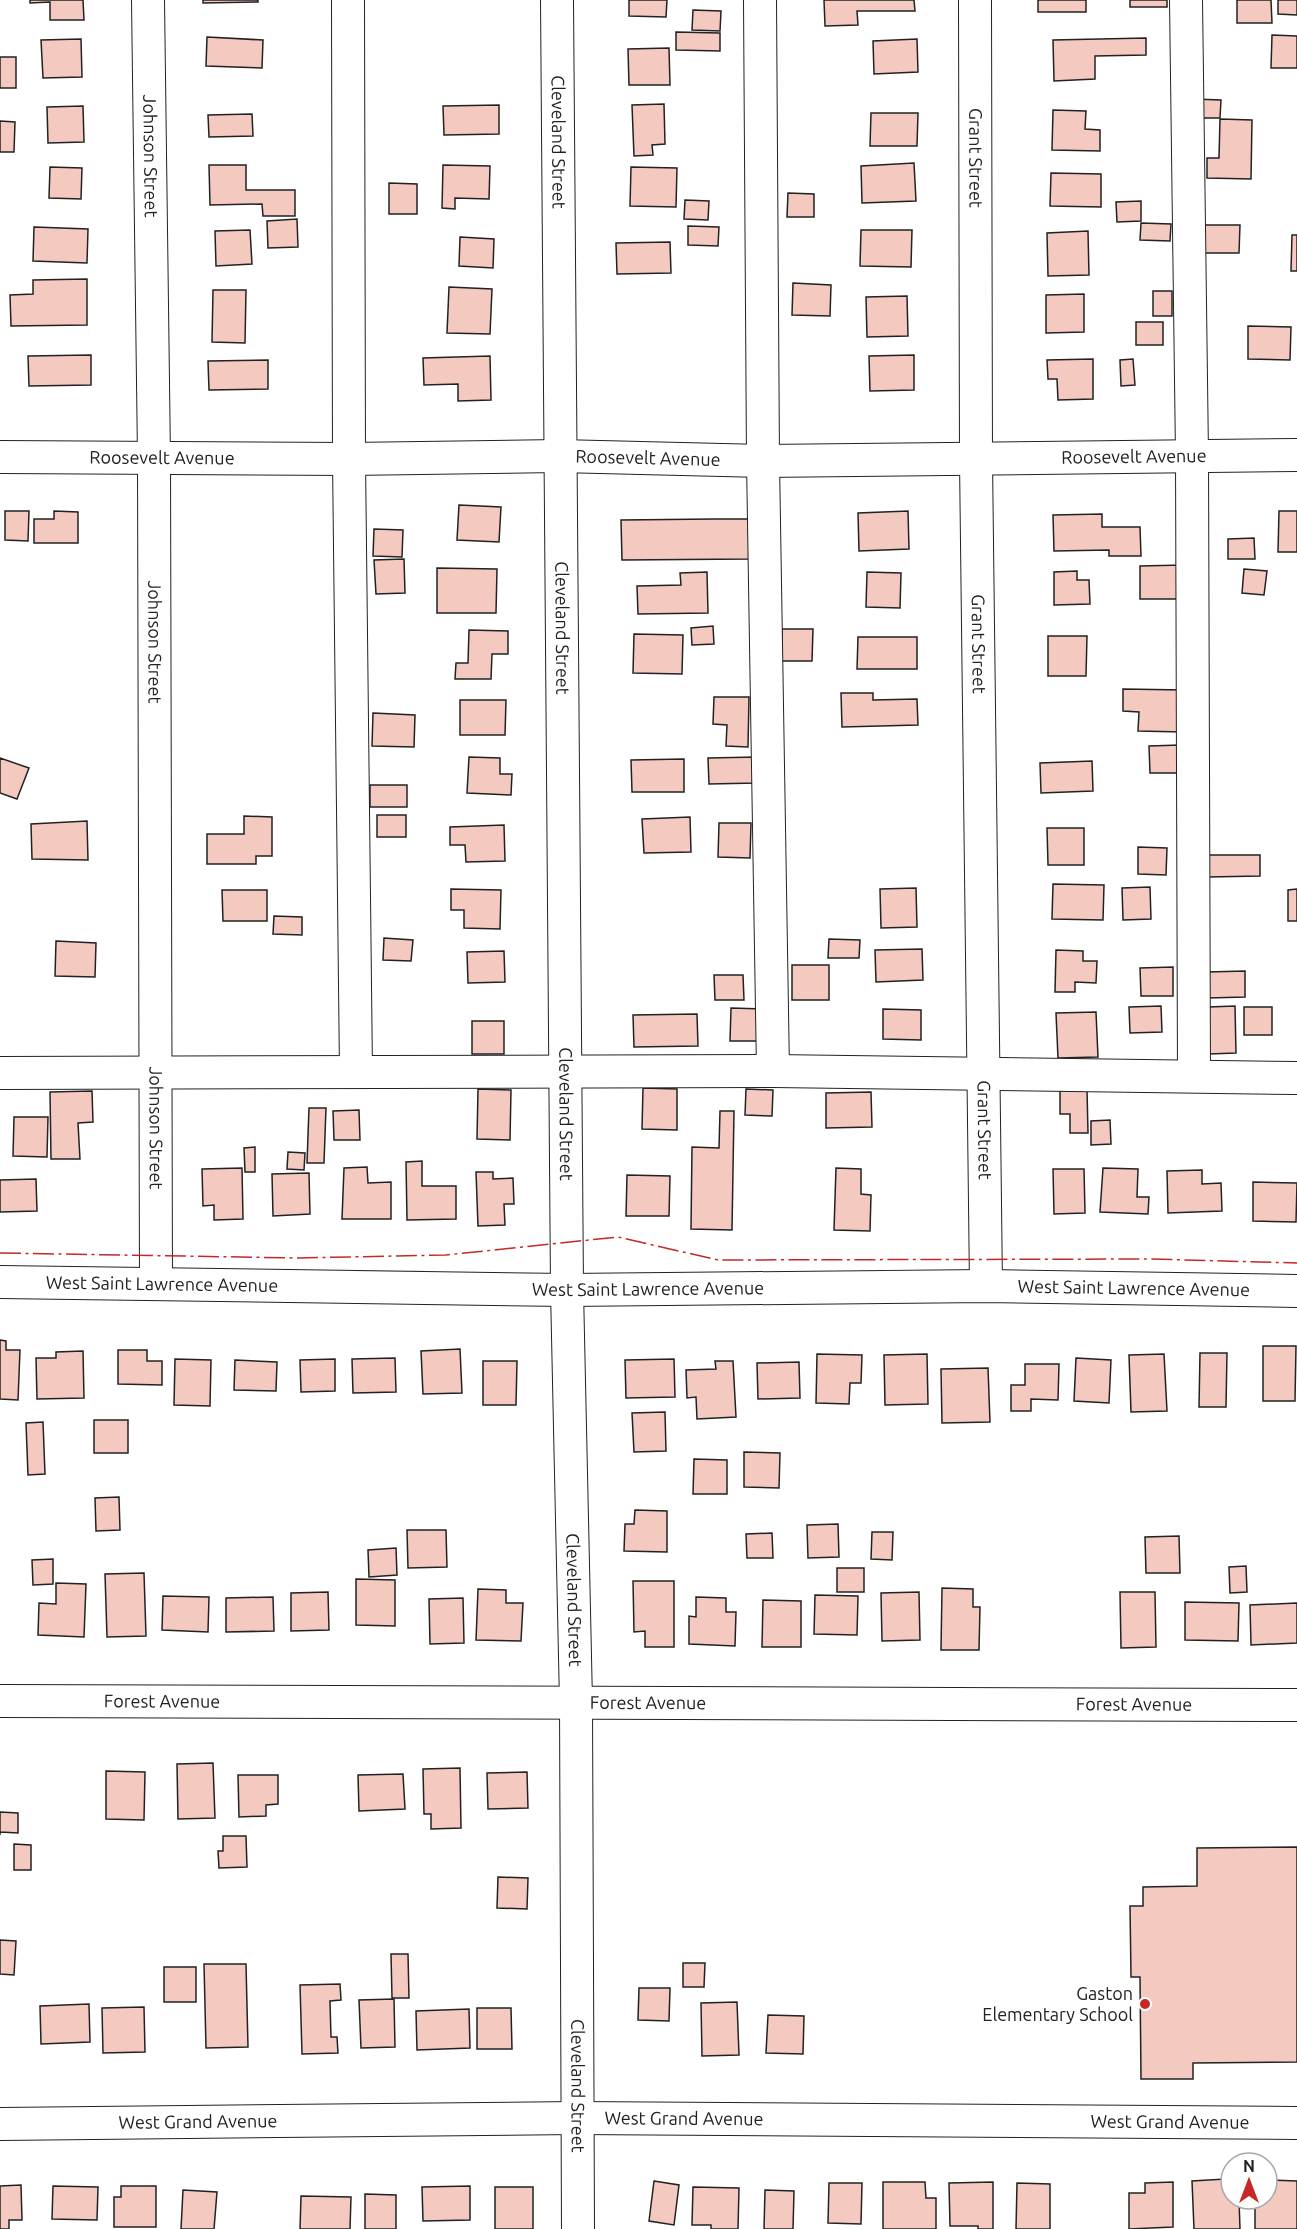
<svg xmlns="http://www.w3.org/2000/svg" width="1297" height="2229" font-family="Ubuntu,sans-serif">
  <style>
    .building { fill: #f3c9c0; stroke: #222; stroke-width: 1.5 }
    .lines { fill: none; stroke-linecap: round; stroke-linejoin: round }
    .minor-casing { stroke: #222; stroke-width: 34 }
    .minor { stroke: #fff; stroke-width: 32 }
    .power { stroke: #c62828; stroke-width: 1.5; stroke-dasharray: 21 4.5 3 4.5; stroke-linecap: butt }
    .poi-dot { fill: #c62828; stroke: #fff; stroke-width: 2 }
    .labels { text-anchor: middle; stroke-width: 4.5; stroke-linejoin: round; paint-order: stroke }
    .street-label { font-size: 18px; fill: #222; stroke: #fff }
    .poi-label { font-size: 18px; fill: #222; stroke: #fff; text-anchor: end }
  </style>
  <rect width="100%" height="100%" fill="#fff"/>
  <g class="building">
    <polygon points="30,0 83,0 84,20 50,20 50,2 30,3"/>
    <polygon points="203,0 258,0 258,2 203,3"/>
    <polygon points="629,0 667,0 666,17 629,16"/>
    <polygon points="824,0 914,0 915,11 857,11 858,25 825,26"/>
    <rect x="1038" y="0" width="48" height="12"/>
    <rect x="1130" y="0" width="37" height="7"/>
    <polygon points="1237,0 1271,0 1272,23 1237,23"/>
    <polygon points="1278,0 1297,0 1297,15 1278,14"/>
    <polygon points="693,10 721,11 720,31 692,30"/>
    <polygon points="676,32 720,33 720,51 676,50"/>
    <polygon points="1272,35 1297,36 1297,68 1271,68"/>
    <polygon points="207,37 263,40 262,68 206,66"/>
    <polygon points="1146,38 1146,55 1095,56 1095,79 1054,81 1053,40"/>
    <polygon points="81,39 82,77 43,78 41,40"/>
    <polygon points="917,39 918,72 874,74 873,41"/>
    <polygon points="669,48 670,85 629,85 628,49"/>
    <rect x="0" y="57" width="16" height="31"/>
    <polygon points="1193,99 1221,100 1220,118 1193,118"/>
    <polygon points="664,104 665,144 652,145 653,155 634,156 632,105"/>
    <polygon points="499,105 499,134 444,135 443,106"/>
    <polygon points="83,106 84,142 48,143 47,107"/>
    <polygon points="1053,110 1086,111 1085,129 1100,130 1100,151 1052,150"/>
    <polygon points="871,113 918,113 917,146 870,146"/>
    <polygon points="252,114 253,136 209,137 208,115"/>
    <polygon points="1220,119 1252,120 1251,179 1207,178 1207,158 1219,158"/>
    <polygon points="0,121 15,122 14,152 0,152"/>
    <polygon points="914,163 916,201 862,203 861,166"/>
    <polygon points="209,165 246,165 246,190 295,190 295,216 263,216 262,204 210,205"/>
    <polygon points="443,165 490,166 489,199 455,198 455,209 442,208"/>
    <polygon points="50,167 82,168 81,199 49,198"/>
    <polygon points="631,167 677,168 676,207 630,206"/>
    <polygon points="1051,173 1101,174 1101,207 1050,206"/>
    <polygon points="389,183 417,184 417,214 389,214"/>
    <polygon points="788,193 814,194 814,217 787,217"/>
    <polygon points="685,200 709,201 708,220 684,219"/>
    <polygon points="1141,201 1141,221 1117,222 1116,202"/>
    <polygon points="297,219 298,247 268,248 267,221"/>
    <polygon points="1141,223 1171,224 1170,241 1140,240"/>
    <polygon points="1200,225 1240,225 1239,253 1200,253"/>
    <polygon points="688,226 719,227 718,246 688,245"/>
    <polygon points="34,227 88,229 87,263 33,261"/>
    <polygon points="250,230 252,264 216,266 215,231"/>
    <polygon points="861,230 912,230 911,267 860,266"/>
    <polygon points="1088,231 1089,275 1048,276 1047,233"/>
    <polygon points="1292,235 1297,235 1297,271 1291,271"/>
    <polygon points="460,237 494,239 493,268 459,266"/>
    <polygon points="670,242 671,273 617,274 616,243"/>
    <polygon points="87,279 87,325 11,326 10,295 33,294 33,280"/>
    <polygon points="793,283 831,285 830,316 792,315"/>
    <polygon points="449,287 492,289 490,334 447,333"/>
    <polygon points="213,290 246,290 245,343 212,342"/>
    <rect x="1153" y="291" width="19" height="25"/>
    <polygon points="1084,294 1084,332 1046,333 1046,295"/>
    <polygon points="907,296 908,336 867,337 866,297"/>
    <rect x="1136" y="322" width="27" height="23"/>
    <polygon points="1248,326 1291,327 1290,360 1248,359"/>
    <polygon points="91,355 91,385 29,386 28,356"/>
    <polygon points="914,355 914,390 870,391 869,356"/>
    <polygon points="490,356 491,400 458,401 458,384 424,385 423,358"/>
    <polygon points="1093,359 1093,399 1058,400 1057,379 1048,379 1047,360"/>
    <polygon points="1133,359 1135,385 1121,386 1120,360"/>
    <polygon points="268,360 268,389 209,390 208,361"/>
    <polygon points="459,505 501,507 499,542 457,540"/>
    <polygon points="5,511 29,511 28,541 5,540"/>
    <polygon points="54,511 78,512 78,543 34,543 34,519 54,519"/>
    <polygon points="908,511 909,549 859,551 858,513"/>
    <polygon points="1279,511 1297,511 1297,552 1278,552"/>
    <polygon points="1102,514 1102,527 1140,527 1141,556 1109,556 1109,550 1054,551 1053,515"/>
    <polygon points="714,519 749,519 750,559 622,560 621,520"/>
    <polygon points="374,529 403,530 402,557 373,556"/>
    <polygon points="1254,538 1255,559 1228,559 1228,539"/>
    <polygon points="404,559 405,593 376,594 374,560"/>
    <polygon points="1183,565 1183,599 1140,599 1140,566"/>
    <polygon points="437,568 497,569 496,613 437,613"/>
    <polygon points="1244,569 1267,571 1264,595 1242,593"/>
    <polygon points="1077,571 1077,580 1089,580 1090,604 1054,605 1054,572"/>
    <polygon points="707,572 708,613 638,614 637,586 681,585 680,573"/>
    <polygon points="867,572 901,573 900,608 866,607"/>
    <polygon points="713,626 714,644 692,645 691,628"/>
    <polygon points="782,629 813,629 812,661 782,661"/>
    <polygon points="469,630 508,631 508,654 492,654 491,679 455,679 456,663 468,663"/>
    <polygon points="634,634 683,635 682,674 633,673"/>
    <polygon points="1048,636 1087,636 1086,676 1048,676"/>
    <polygon points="858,637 917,637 917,669 857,669"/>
    <polygon points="1123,689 1184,690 1183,732 1138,731 1139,712 1123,711"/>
    <polygon points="841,693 873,693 873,700 917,699 918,725 842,727"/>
    <polygon points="714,697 749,697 748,747 726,746 727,725 713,724"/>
    <polygon points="460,700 506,700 505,735 460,735"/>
    <polygon points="373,713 415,715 414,747 372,746"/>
    <polygon points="1180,745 1180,773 1150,773 1149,746"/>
    <polygon points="469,757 500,758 500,774 512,774 511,795 467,793"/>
    <polygon points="757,757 757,783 709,784 708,758"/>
    <polygon points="0,758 29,768 17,799 0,793"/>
    <polygon points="684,759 684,792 632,792 631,760"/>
    <polygon points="1092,761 1093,791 1041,793 1040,763"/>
    <rect x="370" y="785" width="37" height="22"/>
    <rect x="377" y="815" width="29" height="22"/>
    <polygon points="244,816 272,817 272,856 256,856 256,864 207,864 207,834 244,834"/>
    <polygon points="690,817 691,852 644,853 642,819"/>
    <polygon points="87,821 88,860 32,859 31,824"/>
    <polygon points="719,823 751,823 750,858 718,857"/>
    <polygon points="504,825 505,861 466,862 465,845 450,845 450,827"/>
    <polygon points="1047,828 1084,828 1084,865 1048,865"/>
    <polygon points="1138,847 1167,848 1166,875 1138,874"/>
    <polygon points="1208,855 1260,855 1260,876 1208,877"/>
    <polygon points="1053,884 1104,885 1103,920 1052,919"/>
    <polygon points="1150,887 1151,919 1123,920 1122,888"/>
    <polygon points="916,888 917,927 881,928 880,889"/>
    <polygon points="451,889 501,890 500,929 464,928 464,910 451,910"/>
    <polygon points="1297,889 1297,921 1288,921 1288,890"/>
    <polygon points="222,890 267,890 267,921 223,921"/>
    <polygon points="274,916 302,917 302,935 273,934"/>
    <polygon points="384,938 413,940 411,961 383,960"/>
    <polygon points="829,939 860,940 859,958 828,958"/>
    <polygon points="56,941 96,943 95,977 55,976"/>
    <polygon points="922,949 923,980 876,982 875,950"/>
    <polygon points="1056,950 1083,951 1083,961 1097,961 1096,983 1075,982 1075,992 1055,992"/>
    <polygon points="504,951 505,982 468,983 467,952"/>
    <rect x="792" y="965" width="37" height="35"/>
    <polygon points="1173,967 1173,996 1141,996 1140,968"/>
    <polygon points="1245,971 1245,997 1208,998 1207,972"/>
    <polygon points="714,975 743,975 744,1000 715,1000"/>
    <polygon points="1161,1006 1162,1032 1130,1033 1129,1007"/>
    <polygon points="1235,1006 1236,1053 1209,1054 1208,1007"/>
    <rect x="1244" y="1007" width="28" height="28"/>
    <polygon points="731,1008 767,1009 766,1041 730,1041"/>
    <polygon points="883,1009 921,1010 921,1040 883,1039"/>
    <polygon points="1096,1012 1098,1057 1058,1058 1056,1013"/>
    <polygon points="697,1014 698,1046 634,1047 633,1015"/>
    <rect x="472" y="1021" width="32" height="33"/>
    <polygon points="643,1088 677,1089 677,1130 642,1129"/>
    <polygon points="478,1089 511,1090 510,1140 477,1139"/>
    <polygon points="746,1089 773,1090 772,1116 745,1115"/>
    <polygon points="1087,1089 1088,1133 1070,1133 1070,1114 1060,1114 1060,1090"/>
    <polygon points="92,1091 93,1122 78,1123 80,1159 51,1159 50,1092"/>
    <polygon points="871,1092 872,1127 826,1128 826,1093"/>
    <polygon points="309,1108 326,1108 324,1163 307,1163"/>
    <polygon points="359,1110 360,1140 334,1140 333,1111"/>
    <polygon points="720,1111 734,1111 732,1230 691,1229 692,1147 719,1148"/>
    <polygon points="14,1117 48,1117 47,1157 13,1156"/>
    <polygon points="1110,1120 1111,1144 1091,1145 1091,1121"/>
    <polygon points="255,1147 255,1172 245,1172 244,1148"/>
    <polygon points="288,1152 305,1153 304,1170 287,1169"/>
    <polygon points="422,1161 422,1186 456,1186 456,1219 407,1220 406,1162"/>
    <polygon points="367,1167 368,1183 391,1182 391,1219 342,1219 344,1168"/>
    <polygon points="242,1168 243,1219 214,1220 214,1205 203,1206 202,1169"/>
    <polygon points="836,1168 861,1169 861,1194 871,1195 870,1231 834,1230"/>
    <polygon points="1103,1168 1138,1169 1137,1197 1149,1197 1148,1214 1100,1212"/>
    <polygon points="1053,1169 1084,1169 1085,1213 1054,1214"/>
    <polygon points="1202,1170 1202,1184 1221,1183 1222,1211 1168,1213 1167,1171"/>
    <polygon points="476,1172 493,1172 493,1179 513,1178 514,1204 504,1204 505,1225 478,1226"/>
    <polygon points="309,1173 310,1214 273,1216 272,1174"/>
    <polygon points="627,1175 670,1176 669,1216 626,1216"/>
    <polygon points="36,1179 37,1211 0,1212 0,1180"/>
    <polygon points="1253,1182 1297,1183 1296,1222 1253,1221"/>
    <polygon points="0,1340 6,1341 6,1350 20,1350 18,1400 0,1399"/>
    <polygon points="1263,1346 1296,1346 1295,1401 1263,1401"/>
    <polygon points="460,1349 462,1393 423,1394 421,1351"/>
    <polygon points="118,1350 147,1350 147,1361 162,1361 162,1385 118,1384"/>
    <polygon points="83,1351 84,1398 37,1399 36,1358 56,1358 56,1352"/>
    <polygon points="1200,1353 1227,1353 1226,1407 1199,1407"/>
    <polygon points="817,1354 862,1355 861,1383 850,1383 849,1404 816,1403"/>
    <polygon points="927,1354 928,1404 885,1405 884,1355"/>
    <polygon points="1164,1354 1167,1411 1131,1412 1129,1355"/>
    <polygon points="395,1358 396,1392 353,1393 352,1359"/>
    <polygon points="1076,1358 1111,1360 1109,1403 1074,1401"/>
    <polygon points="175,1359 211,1360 210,1406 174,1405"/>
    <polygon points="335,1359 335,1391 301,1392 300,1360"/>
    <polygon points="674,1359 675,1397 626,1398 625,1360"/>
    <polygon points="235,1360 277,1362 276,1391 234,1390"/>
    <polygon points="483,1361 517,1361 516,1405 483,1405"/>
    <polygon points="715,1361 733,1361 736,1417 697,1419 696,1397 687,1398 686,1370 716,1369"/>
    <polygon points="799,1362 800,1398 758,1399 757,1363"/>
    <polygon points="1025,1364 1059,1364 1058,1400 1031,1399 1031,1411 1011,1411 1011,1385 1025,1385"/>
    <polygon points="988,1368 990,1422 942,1423 941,1369"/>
    <polygon points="665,1412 666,1451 634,1452 632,1413"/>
    <rect x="94" y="1420" width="34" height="33"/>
    <polygon points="43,1422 45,1474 28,1475 26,1423"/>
    <polygon points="744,1452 780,1453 779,1488 744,1487"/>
    <polygon points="694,1459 727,1460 727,1494 693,1494"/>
    <polygon points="119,1497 120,1530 96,1531 95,1498"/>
    <polygon points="635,1510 667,1511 667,1552 624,1551 625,1524 634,1524"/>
    <polygon points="838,1524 839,1557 808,1558 807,1525"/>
    <polygon points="407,1530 446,1530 447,1567 408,1568"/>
    <polygon points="872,1532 893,1532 892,1560 871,1559"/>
    <polygon points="772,1533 773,1558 747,1558 746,1534"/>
    <polygon points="1179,1536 1180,1573 1146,1573 1145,1537"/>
    <polygon points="396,1548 397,1575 369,1577 368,1550"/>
    <polygon points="53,1559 53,1584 33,1585 32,1560"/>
    <polygon points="1246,1566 1247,1592 1230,1593 1229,1567"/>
    <rect x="837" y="1568" width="27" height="24"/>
    <polygon points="144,1573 146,1636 107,1637 105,1574"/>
    <polygon points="356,1579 395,1580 395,1626 356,1625"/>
    <polygon points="633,1581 674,1581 674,1647 645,1647 645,1631 634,1632"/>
    <polygon points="56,1583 86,1584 84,1637 38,1635 39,1603 56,1604"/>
    <polygon points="942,1588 973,1589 973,1607 980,1607 979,1650 941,1650"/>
    <polygon points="478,1589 506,1590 506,1603 523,1603 521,1641 476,1640"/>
    <polygon points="328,1592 329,1630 291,1631 291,1593"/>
    <polygon points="919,1592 920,1640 882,1641 881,1593"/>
    <polygon points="1120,1592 1155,1592 1156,1647 1121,1648"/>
    <polygon points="815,1595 858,1596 857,1635 814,1634"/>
    <polygon points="163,1596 209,1597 208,1632 162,1630"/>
    <polygon points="273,1597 274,1631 226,1632 226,1598"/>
    <polygon points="696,1597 726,1598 726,1612 736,1612 735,1646 689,1644 689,1616 696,1617"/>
    <polygon points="463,1598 464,1643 430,1644 429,1599"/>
    <polygon points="763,1600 801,1601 801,1647 762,1647"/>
    <polygon points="1185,1602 1239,1603 1238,1641 1185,1640"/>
    <polygon points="1297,1603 1297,1643 1251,1645 1250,1605"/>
    <polygon points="213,1763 215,1818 178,1819 177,1764"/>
    <polygon points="460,1768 461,1828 431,1829 431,1814 424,1814 423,1769"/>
    <polygon points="106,1771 145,1772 144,1820 106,1819"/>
    <polygon points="527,1772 528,1808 488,1809 487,1773"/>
    <polygon points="403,1774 405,1809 359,1811 358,1775"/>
    <polygon points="238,1775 278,1775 278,1804 266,1805 266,1816 239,1817"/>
    <polygon points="0,1812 18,1813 18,1833 0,1832 0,1835"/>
    <polygon points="223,1836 246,1836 247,1867 219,1868 218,1851 223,1851"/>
    <polygon points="14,1844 31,1845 31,1870 14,1870"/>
    <polygon points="1297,1847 1297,2062 1193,2063 1193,2079 1141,2079 1140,1977 1131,1977 1130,1906 1143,1906 1143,1887 1197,1886 1197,1848"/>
    <polygon points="498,1877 528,1878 527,1909 497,1908"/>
    <polygon points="0,1940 16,1941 14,1975 0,1974"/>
    <polygon points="391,1954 408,1954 409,1998 392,1998"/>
    <polygon points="683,1963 705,1963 704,1987 683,1987"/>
    <polygon points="204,1964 246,1964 248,2047 206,2048"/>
    <rect x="164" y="1967" width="32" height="35"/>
    <polygon points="340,1984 341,2000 330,2001 331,2037 337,2037 338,2053 302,2054 300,1985"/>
    <polygon points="639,1988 670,1988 669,2021 638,2020"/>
    <polygon points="394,1999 395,2047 361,2048 359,2000"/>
    <polygon points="737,2002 739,2055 702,2056 701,2003"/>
    <polygon points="89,2004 90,2042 41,2044 40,2006"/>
    <polygon points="144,2007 145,2052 103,2053 102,2008"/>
    <polygon points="477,2008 511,2008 512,2049 477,2049"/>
    <polygon points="469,2009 470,2048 417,2050 416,2011"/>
    <polygon points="768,2015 804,2016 803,2054 766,2053"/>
    <polygon points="1225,2179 1226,2192 1231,2191 1231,2199 1239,2199 1240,2229 1194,2229 1192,2181"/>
    <polygon points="1267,2180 1297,2181 1297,2229 1255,2229 1255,2199 1267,2199"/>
    <polygon points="654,2181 679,2185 674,2225 649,2221"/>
    <polygon points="883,2182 925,2182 926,2198 936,2198 936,2229 883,2229"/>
    <polygon points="993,2182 993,2229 978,2229 978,2226 950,2226 949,2183"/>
    <polygon points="1173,2182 1173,2227 1129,2229 1129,2193 1145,2193 1145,2183"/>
    <polygon points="829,2183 862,2183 861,2224 828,2223"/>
    <polygon points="1017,2183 1050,2184 1050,2229 1016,2229"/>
    <polygon points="21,2185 22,2220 9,2220 9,2229 0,2229 0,2186"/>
    <polygon points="53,2186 98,2187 97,2220 52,2219"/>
    <polygon points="121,2186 156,2186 156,2227 114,2227 114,2197 121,2197"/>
    <polygon points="470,2186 470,2220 423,2221 422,2187"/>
    <rect x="495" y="2187" width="38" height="42"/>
    <polygon points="693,2187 739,2188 738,2229 711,2229 711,2225 692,2225"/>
    <polygon points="183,2190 217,2192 214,2229 181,2229"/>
    <polygon points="765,2190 794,2191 793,2229 764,2229"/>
    <polygon points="365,2194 396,2195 396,2229 365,2229"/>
    <polygon points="301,2196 351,2197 350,2229 300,2229"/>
  </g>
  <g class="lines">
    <g class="minor-casing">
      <g id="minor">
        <path id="s1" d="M 148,0 L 154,458 L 156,1284"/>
        <polyline points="348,0 349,459 356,1072"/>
        <path id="s2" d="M 557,0 L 567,1290 L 576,1702 L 578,2229"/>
        <polyline points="760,0 763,461 773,1071"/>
        <path id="s3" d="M 975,0 L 976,460 L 986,1286"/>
        <polyline points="1186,0 1192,455 1194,1076"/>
        <path id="s4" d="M 0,457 L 349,459 L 559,456 L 763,461 L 1297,455"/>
        <polyline points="0,1073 773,1071 1297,1078"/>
        <path id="s5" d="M 0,1282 L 567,1290 L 986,1286 L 1297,1291"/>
        <path id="s6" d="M 0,1701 L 1297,1705"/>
        <path id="s7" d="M 0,2124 L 576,2118 L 1297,2123"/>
      </g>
    </g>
    <use href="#minor" class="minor"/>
    <polyline class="power" points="0,1253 299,1258 446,1255 618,1237 718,1260 1152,1259 1297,1263"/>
  </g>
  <circle class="poi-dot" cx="1145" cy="2004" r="6"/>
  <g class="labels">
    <g class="street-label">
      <text dy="6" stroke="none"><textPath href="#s2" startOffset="142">Cleveland Street</textPath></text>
      <text dy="6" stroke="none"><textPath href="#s1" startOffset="156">Johnson Street</textPath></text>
      <text dy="6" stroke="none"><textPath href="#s3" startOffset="158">Grant Street</textPath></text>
      <text dy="6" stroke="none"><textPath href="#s4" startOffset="1134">Roosevelt Avenue</textPath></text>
      <text dy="6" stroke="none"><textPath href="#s4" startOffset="162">Roosevelt Avenue</textPath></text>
      <text dy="6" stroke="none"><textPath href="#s4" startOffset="648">Roosevelt Avenue</textPath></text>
      <text dy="6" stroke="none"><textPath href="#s2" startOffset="628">Cleveland Street</textPath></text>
      <text dy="6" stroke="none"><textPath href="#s1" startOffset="642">Johnson Street</textPath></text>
      <text dy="6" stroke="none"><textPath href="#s3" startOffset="644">Grant Street</textPath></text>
      <text dy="6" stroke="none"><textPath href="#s2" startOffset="1114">Cleveland Street</textPath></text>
      <text dy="6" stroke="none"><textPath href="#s1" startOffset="1128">Johnson Street</textPath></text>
      <text dy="6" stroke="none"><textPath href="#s3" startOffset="1130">Grant Street</textPath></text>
      <text dy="6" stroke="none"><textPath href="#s5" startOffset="162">West Saint Lawrence Avenue</textPath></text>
      <text dy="6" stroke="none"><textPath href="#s5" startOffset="648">West Saint Lawrence Avenue</textPath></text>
      <text dy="6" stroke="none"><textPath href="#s5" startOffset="1134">West Saint Lawrence Avenue</textPath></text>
      <text dy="6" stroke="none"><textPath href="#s2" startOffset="1600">Cleveland Street</textPath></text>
      <text dy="6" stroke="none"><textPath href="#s6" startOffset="162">Forest Avenue</textPath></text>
      <text dy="6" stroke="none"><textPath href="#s6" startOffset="648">Forest Avenue</textPath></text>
      <text dy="6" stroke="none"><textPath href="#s6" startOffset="1134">Forest Avenue</textPath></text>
      <text dy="6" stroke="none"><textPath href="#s2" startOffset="2086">Cleveland Street</textPath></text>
      <text dy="6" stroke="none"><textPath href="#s7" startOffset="684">West Grand Avenue</textPath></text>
      <text dy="6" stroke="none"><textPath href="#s7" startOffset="198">West Grand Avenue</textPath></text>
      <text dy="6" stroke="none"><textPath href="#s7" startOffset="1170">West Grand Avenue</textPath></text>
    </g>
    <g class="poi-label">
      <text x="1133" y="2000">Gaston<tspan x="1133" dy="21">Elementary School</tspan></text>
    </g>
  </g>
  <g transform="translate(1249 2181)"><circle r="28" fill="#ffffff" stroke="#a7a7a7" stroke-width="1.5"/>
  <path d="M0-4.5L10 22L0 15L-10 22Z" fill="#c62828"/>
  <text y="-9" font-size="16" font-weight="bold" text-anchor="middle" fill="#222222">N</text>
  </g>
</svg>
